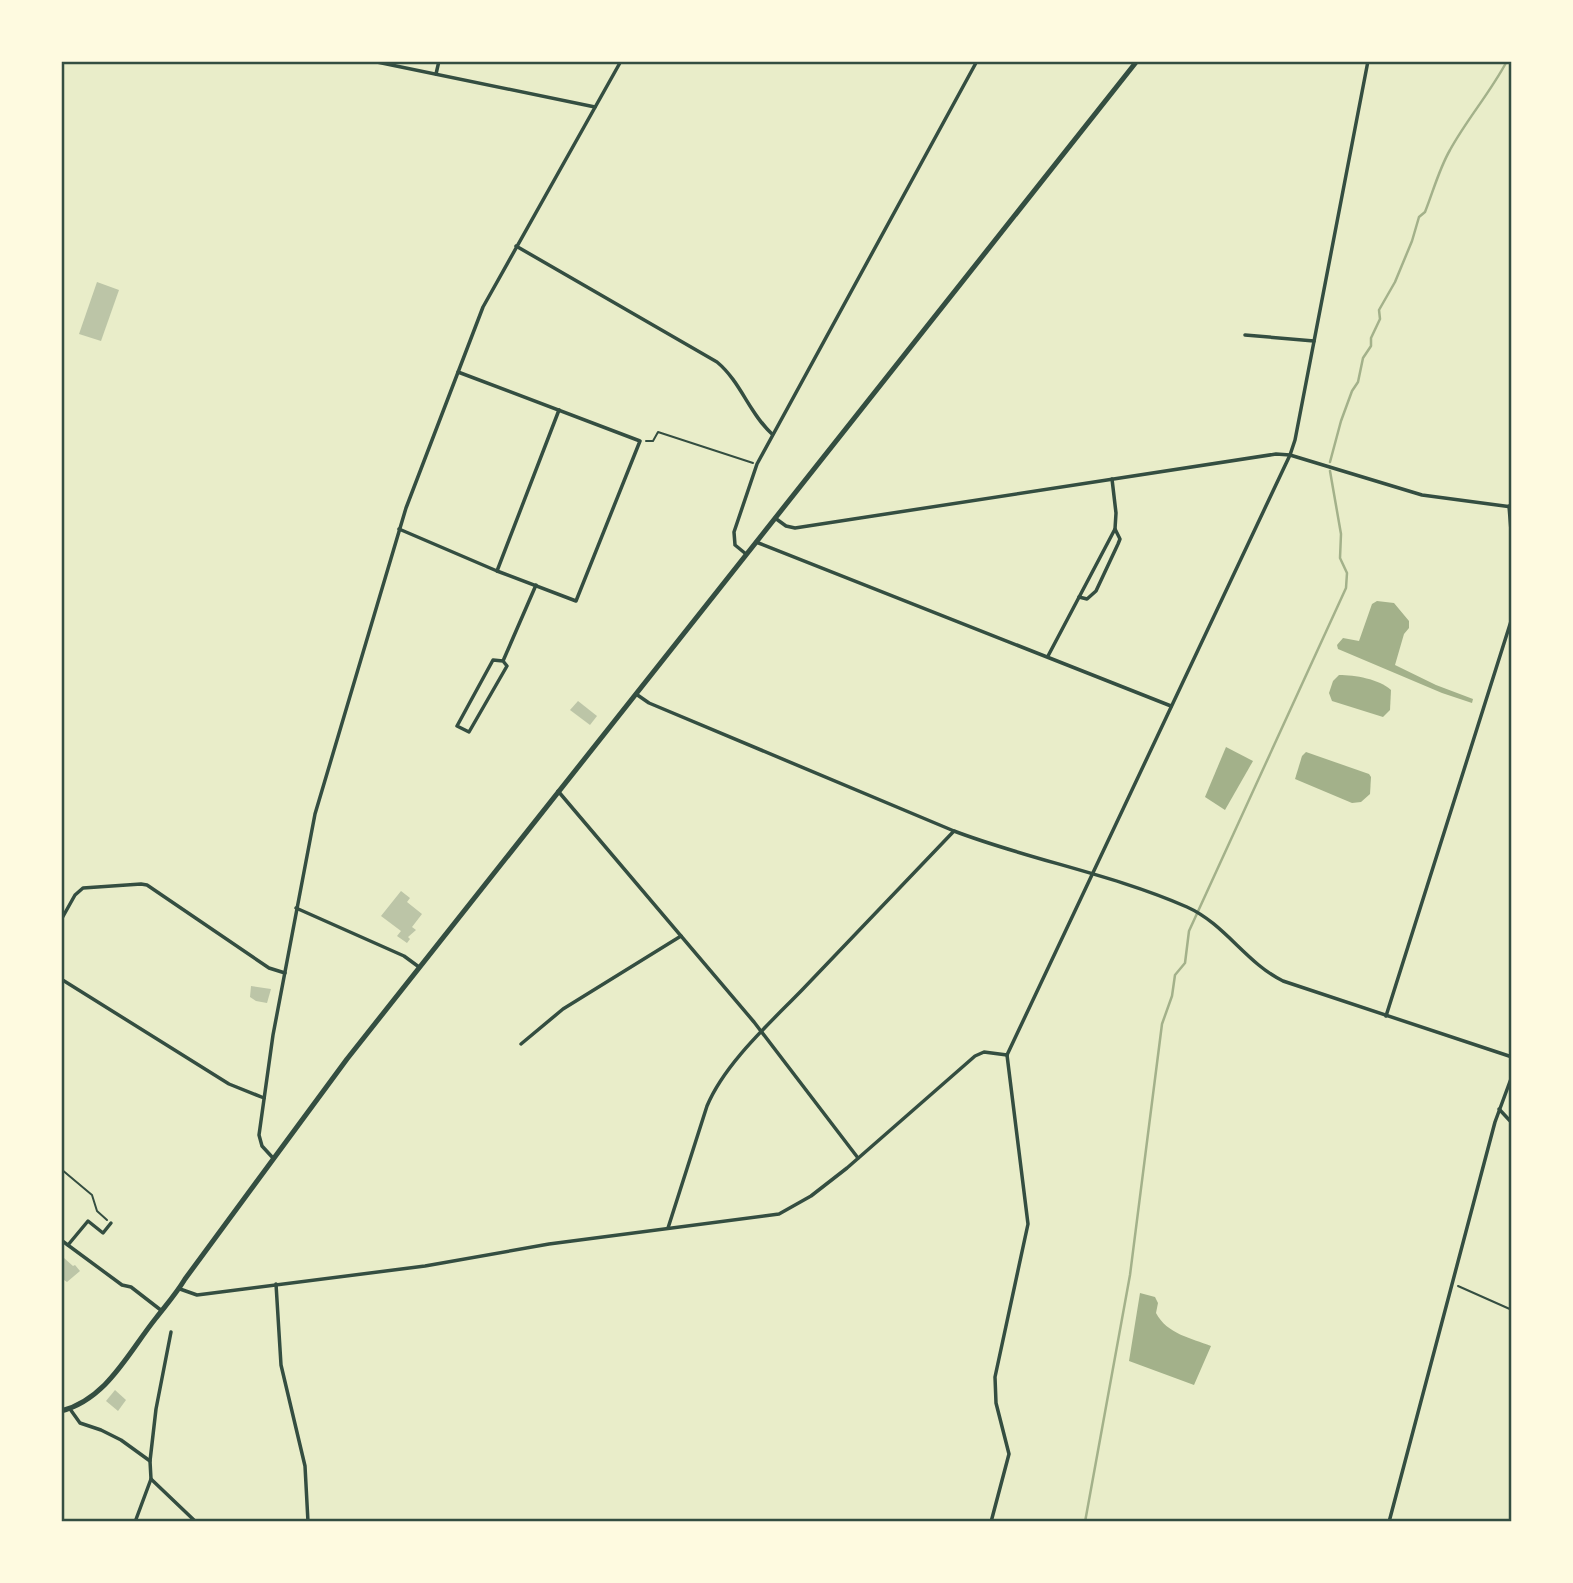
<svg xmlns="http://www.w3.org/2000/svg" width="1573" height="1583" font-family="Rubik,sans-serif">
  <style>
    .water { fill: #a3b18a }
    .lines { fill: none; stroke-linecap: round; stroke-linejoin: round }
    .stream { stroke: #a3b18a; stroke-width: 2.5 }
    .building { fill: #bcc5a7 }
    .path { stroke: #344e41; stroke-width: 2 }
    .minor { stroke: #344e41; stroke-width: 3.5 }
    .secondary { stroke: #344e41; stroke-width: 5 }
    .neatline { fill: none; stroke: #344e41; stroke-width: 2.5 }
  </style>
  <rect width="100%" height="100%" fill="#e9edc9"/>
  <g class="water">
    <polygon points="1377,601 1394,603 1409,621 1409,628 1404,634 1395,665 1436,685 1473,699 1472,703 1442,693 1338,649 1337,645 1343,638 1359,641 1372,604"/>
    <path d="M 1339,675 C 1355,675 1379,679 1391,690 L 1390,710 L 1383,717 L 1332,701 L 1329,693 L 1333,681 Z"/>
    <polygon points="1226,747 1253,761 1225,810 1205,797"/>
    <polygon points="1306,752 1369,774 1371,777 1370,794 1361,802 1352,803 1295,779 1302,756"/>
    <path d="M 1140,1293 L 1155,1297 L 1158,1303 L 1156,1313 C 1167,1334 1191,1338 1211,1346 L 1194,1385 L 1129,1361 Z"/>
  </g>
  <g class="lines">
    <g class="stream">
      <path d="M 1330,462 L 1341,421 L 1352,391 L 1358,382 L 1363,358 L 1371,346 L 1371,338 L 1380,319 L 1379,310 L 1395,282 L 1412,241 L 1419,217 L 1425,212 C 1433,192 1439,169 1450,150 C 1467,119 1490,93 1507,61"/>
      <polyline points="1085,1522 1130,1275 1162,1024 1172,996 1175,975 1185,963 1189,931 1346,588 1347,573 1340,558 1341,534 1330,471"/>
    </g>
  </g>
  <g class="building">
    <polygon points="97,282 119,290 101,341 79,334"/>
    <polygon points="578,701 597,716 590,725 570,710"/>
    <polygon points="401,891 410,898 407,902 422,914 412,927 416,930 408,937 410,939 407,943 397,936 401,931 381,916"/>
    <polygon points="251,986 271,989 267,1003 256,1001 250,997"/>
    <polygon points="61,1252 64,1258 73,1266 75,1265 80,1271 67,1282 61,1278"/>
    <polygon points="115,1390 126,1400 118,1411 106,1401"/>
  </g>
  <g class="lines">
    <g class="path">
      <polyline points="646,441 653,441 658,432 753,463"/>
      <polyline points="61,1169 92,1195 97,1211 107,1220"/>
      <polyline points="1458,1286 1512,1310"/>
    </g>
    <g class="minor">
      <polyline points="372,61 595,107"/>
      <polyline points="436,74 439,61"/>
      <path d="M 516,246 L 717,362 C 741,382 749,413 772,434"/>
      <polyline points="1245,335 1314,341"/>
      <polyline points="1509,506 1512,543"/>
      <polyline points="775,518 786,526 795,528 1276,454 1290,455 1422,495 1512,507"/>
      <polyline points="399,529 497,571 576,601 640,441 458,372"/>
      <polyline points="756,542 1171,706"/>
      <polyline points="746,554 735,545 734,532 757,464 977,61"/>
      <polyline points="497,571 559,410"/>
      <polyline points="1079,597 1087,599 1096,591 1118,544 1120,539 1115,529"/>
      <polyline points="1048,656 1115,529 1116,513 1112,479"/>
      <polyline points="503,661 507,666 469,732 457,726 493,660 503,661 536,585"/>
      <path d="M 636,694 L 649,703 L 954,831 C 1030,860 1112,874 1187,907 C 1225,924 1246,963 1283,981 L 1512,1057"/>
      <polyline points="558,791 754,1022 858,1158"/>
      <polyline points="296,908 404,956 419,967"/>
      <polyline points="61,920 75,895 83,888 141,884 147,885 269,968 285,973"/>
      <polyline points="61,979 229,1084 264,1098"/>
      <polyline points="1386,1016 1512,618"/>
      <polyline points="521,1044 563,1009 681,936"/>
      <polyline points="1007,1055 1290,455 1295,440 1368,61"/>
      <polyline points="1499,1109 1512,1123"/>
      <polyline points="273,1158 262,1146 259,1135 273,1035 315,814 406,508 483,307 621,61"/>
      <path d="M 668,1228 L 707,1106 C 725,1063 770,1023 802,990 C 853,937 903,884 954,831"/>
      <polyline points="61,1240 122,1285 131,1287 162,1311"/>
      <polyline points="68,1245 88,1221 103,1233 111,1223"/>
      <polyline points="276,1284 281,1365 305,1466 308,1522"/>
      <polyline points="180,1289 197,1295 205,1294 425,1266 549,1244 779,1214 811,1196 847,1168 975,1056 984,1052 1007,1055"/>
      <polyline points="70,1409 80,1423 101,1430 121,1440 150,1461"/>
      <polyline points="151,1479 196,1522"/>
      <polyline points="135,1522 151,1479 150,1461 156,1409 171,1332"/>
      <polyline points="991,1522 1009,1454 996,1403 995,1377 1028,1224 1007,1055"/>
      <polyline points="1389,1522 1495,1122 1512,1076"/>
    </g>
    <path class="secondary" d="M 61,1411 C 107,1399 128,1353 156,1318 C 166,1305 176,1294 185,1279 L 347,1059 L 1137,61"/>
  </g>
  <rect width="1573" height="1583" fill="none" stroke="#fefae0" stroke-width="126"/>
  <rect x="63" y="63" width="1447" height="1457" class="neatline"/>
</svg>
